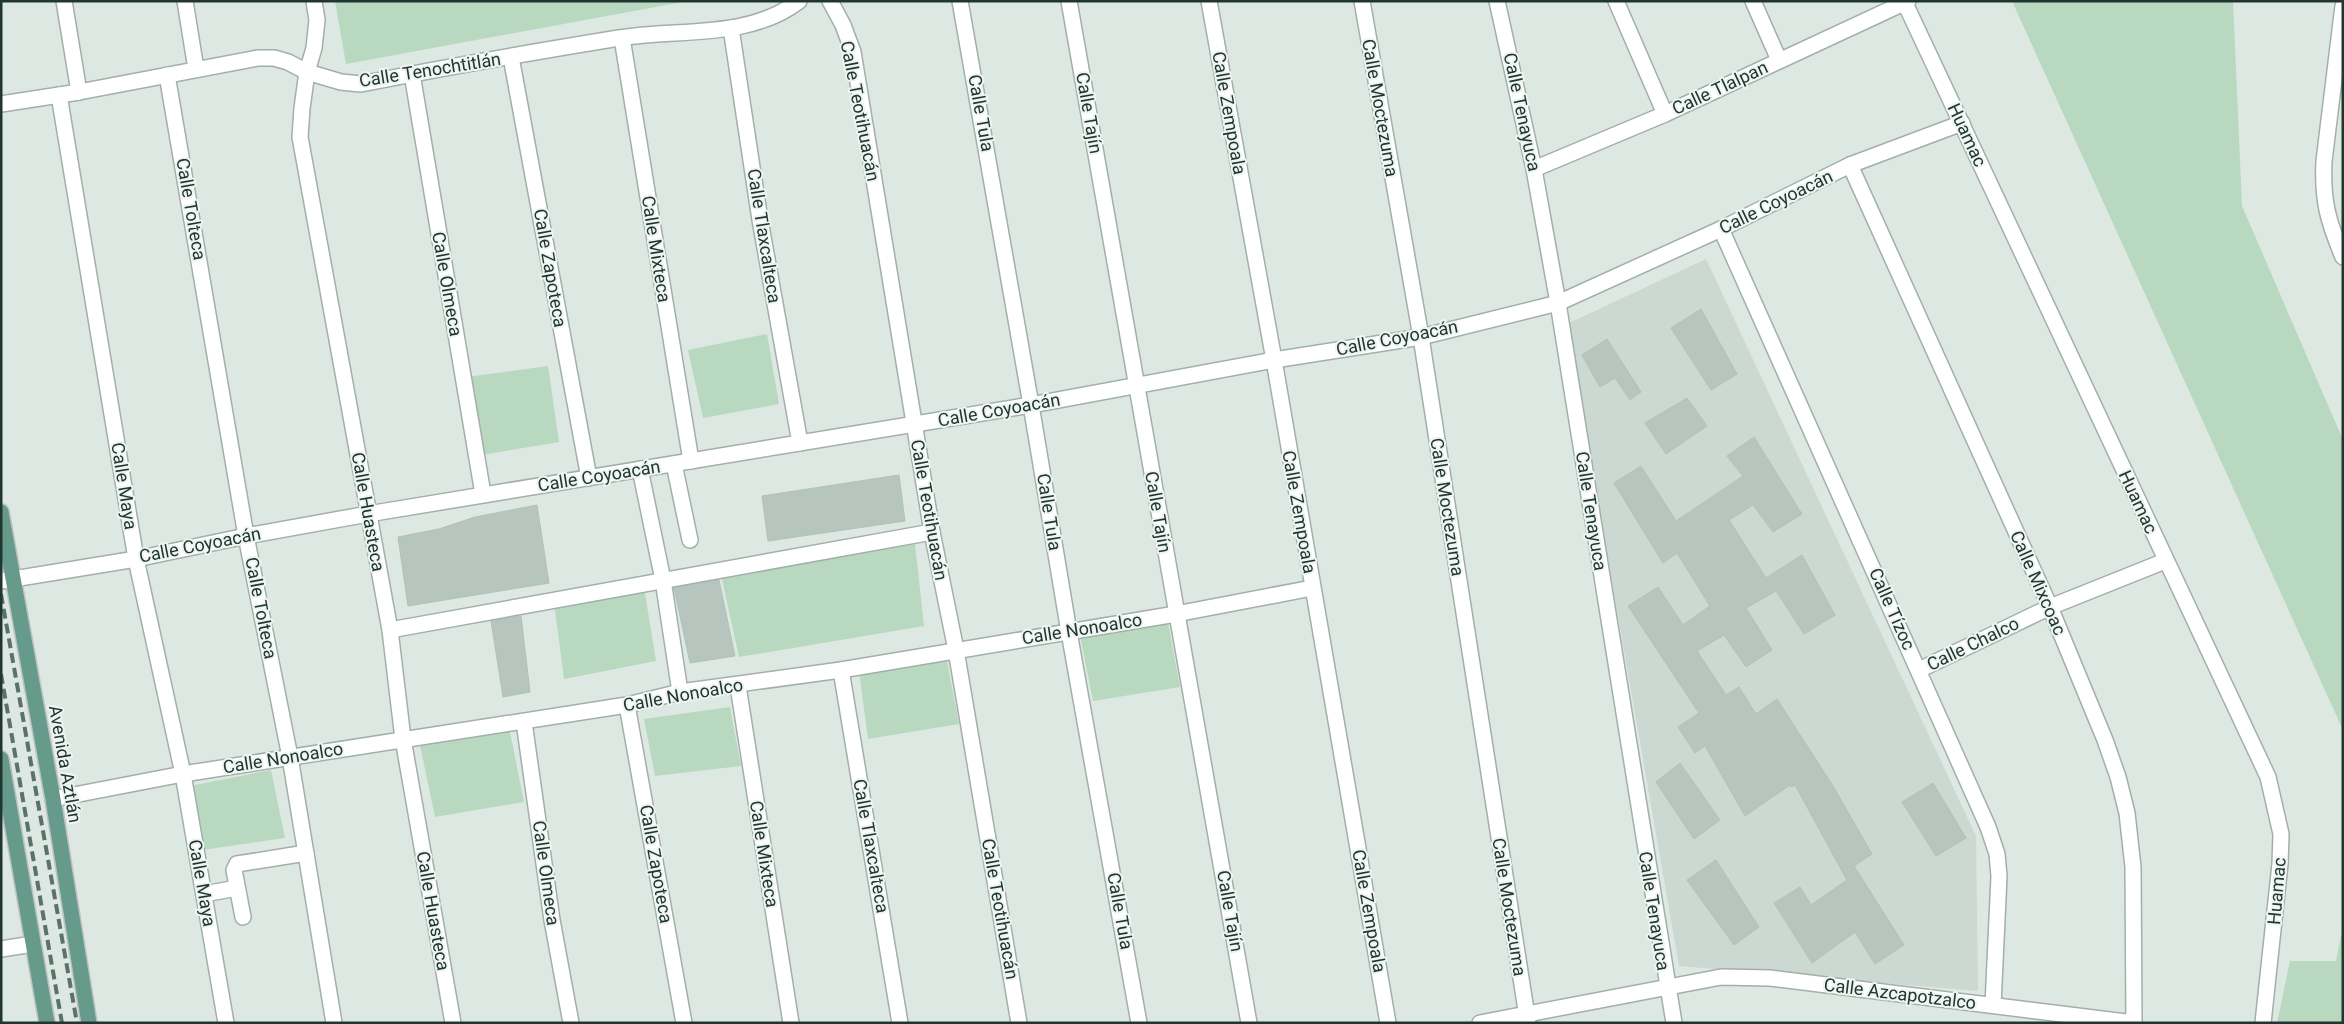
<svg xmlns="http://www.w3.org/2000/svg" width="2344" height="1024" font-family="Roboto,sans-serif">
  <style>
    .built { fill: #ccd8d2 }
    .green { fill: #b8d8bf }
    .building { fill: #b7c5bf; stroke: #b1c1ba }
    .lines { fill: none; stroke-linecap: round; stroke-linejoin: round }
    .minor-casing { stroke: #a2afaa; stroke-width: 18 }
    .major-casing { stroke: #bcc3c1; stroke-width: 18 }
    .minor { stroke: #fff; stroke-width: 15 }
    .major { stroke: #669a8b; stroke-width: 15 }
    .rail { stroke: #5b726b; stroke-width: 4; stroke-dasharray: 10 5; stroke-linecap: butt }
    .labels { text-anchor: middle; stroke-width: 4; stroke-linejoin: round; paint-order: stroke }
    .street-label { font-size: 18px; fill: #213630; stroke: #eef5f1 }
  </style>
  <rect width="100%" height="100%" fill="#dee8e3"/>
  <polygon class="built" points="1706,259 1976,836 1978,991 1679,966 1567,324"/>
  <g class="green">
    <polygon points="335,1 688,1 346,64"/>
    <polygon points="2012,1 2233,1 2242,206 2343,440 2343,730"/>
    <polygon points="767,334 779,404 703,418 688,350"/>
    <polygon points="548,366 559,442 481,455 467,377"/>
    <polygon points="915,544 924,626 739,657 721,575"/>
    <polygon points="644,587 656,661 564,679 554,602"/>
    <polygon points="1167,617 1180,687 1093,701 1079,630"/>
    <polygon points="946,656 959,724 868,739 859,671"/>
    <polygon points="730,707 741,766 655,776 644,719"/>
    <polygon points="510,732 524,802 435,817 420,745"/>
    <polygon points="271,770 285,838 202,850 190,786"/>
    <polygon points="2343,926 2343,1023 2277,1023 2290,961 2336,961"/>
  </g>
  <g class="building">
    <polygon points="1701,309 1737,374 1711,390 1671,328"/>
    <polygon points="1607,339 1641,392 1630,400 1615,378 1600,387 1582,355"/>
    <polygon points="1687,398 1707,426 1666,454 1645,423"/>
    <polygon points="1754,437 1802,514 1773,532 1753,505 1729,520 1766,578 1802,555 1835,615 1804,634 1776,591 1746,608 1772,650 1746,667 1724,635 1697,651 1726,695 1739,687 1756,714 1777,699 1833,786 1872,854 1854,866 1904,945 1875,964 1855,932 1812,963 1774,903 1800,887 1811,905 1847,880 1795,785 1792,787 1790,785 1745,816 1705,746 1695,753 1678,727 1699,713 1628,606 1658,587 1683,625 1710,606 1677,553 1663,563 1614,483 1641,466 1676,521 1743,476 1727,456"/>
    <polygon points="899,475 905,521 768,541 762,496"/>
    <polygon points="537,505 549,583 408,606 398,537 439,529 475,517"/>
    <polygon points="719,580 735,656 690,663 674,588"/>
    <polygon points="521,616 530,692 503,697 491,621"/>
    <polygon points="1680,763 1720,820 1694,839 1656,782"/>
    <polygon points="1933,783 1966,838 1936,856 1902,802"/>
    <polygon points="1716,860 1759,927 1734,945 1687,880"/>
  </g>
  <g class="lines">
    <g class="minor-casing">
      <g id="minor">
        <polyline points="64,1 79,92"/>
        <polyline points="185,1 196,69"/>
        <polyline points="314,1 317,20 314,48 307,72 302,108 300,137 390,630 403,739 453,1023"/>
        <polyline points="830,1 843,25 853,52 932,532 956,650 1019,1023"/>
        <polyline points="960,1 1031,405 1069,632 1139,1023"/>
        <polyline points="1069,1 1249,1023"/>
        <polyline points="1209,1 1274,360 1388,1023"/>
        <polyline points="1362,1 1421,337 1528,1023"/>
        <polyline points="1497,1 1534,169 1558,303 1674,1023"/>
        <polyline points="1616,1 1665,114"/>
        <polyline points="1753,1 1779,60"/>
        <polyline points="1904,1 2268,777 2281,834 2280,864 2263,1023"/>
        <path d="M 2343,6 L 2324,161 C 2322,201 2328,221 2343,257"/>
        <polyline points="731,28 760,220 800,443"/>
        <polyline points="622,38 691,461"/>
        <polyline points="511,57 589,478"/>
        <polyline points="412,74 483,494"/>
        <polyline points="167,75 246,536 290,757 334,1023"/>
        <polyline points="59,95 136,559 183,774 226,1023"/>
        <path d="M 1,104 L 79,92 L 258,58 L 274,58 L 288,62 L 307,72 L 341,82 L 361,84 C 447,67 533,52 619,38 C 678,28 748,40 799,1"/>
        <polyline points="1850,165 2050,607 2105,740 2118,777 2127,813 2133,867 2134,1023"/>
        <polyline points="1534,169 1665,114 1908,1"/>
        <polyline points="1721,229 1988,827 1997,854 1999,876 1993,1005"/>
        <polyline points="674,464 690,540"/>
        <polyline points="640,469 663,580 680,692"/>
        <polyline points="1,581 136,559 246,536 368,514 1031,405 1274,360 1421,337 1558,303 1721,229 1850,165 1962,123"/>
        <polyline points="390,630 932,532"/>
        <polyline points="841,670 900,1023"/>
        <polyline points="1919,670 2050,607 2165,561"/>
        <polyline points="738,686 791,1023"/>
        <polyline points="627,705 684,1023"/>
        <polyline points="524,722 552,920 571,1023"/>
        <polyline points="53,799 183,774 627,705 680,692 841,670 1176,614 1312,588"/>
        <polyline points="204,894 237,888"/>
        <polyline points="243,917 234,870 237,864 306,853"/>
        <polyline points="1,949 33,944"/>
        <polyline points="1480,1023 1721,977 1770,978 2134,1023"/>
      </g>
    </g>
    <g class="major-casing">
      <g id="major">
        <polyline points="1,512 53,799 89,1023"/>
        <polyline points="1,759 47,1023"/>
      </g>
    </g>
    <use href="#minor" class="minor"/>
    <use href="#major" class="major"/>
    <g class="rail">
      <polyline points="1,594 77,1023"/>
      <polyline points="1,674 62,1023"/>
    </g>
  </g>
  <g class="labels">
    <g class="street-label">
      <text transform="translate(430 70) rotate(-9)" y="6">Calle Tenochtitlán</text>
      <text transform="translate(1720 88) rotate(-25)" y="6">Calle Tlalpan</text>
      <text transform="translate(1380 108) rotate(80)" y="6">Calle Moctezuma</text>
      <text transform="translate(860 111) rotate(79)" y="6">Calle Teotihuacán</text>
      <text transform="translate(1522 112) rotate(78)" y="6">Calle Tenayuca</text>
      <text transform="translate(981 113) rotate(80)" y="6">Calle Tula</text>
      <text transform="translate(1089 113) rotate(80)" y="6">Calle Tajín</text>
      <text transform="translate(1229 113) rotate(80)" y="6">Calle Zempoala</text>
      <text transform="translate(1967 135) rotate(65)" y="6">Huamac</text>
      <text transform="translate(1776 202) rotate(-26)" y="6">Calle Coyoacán</text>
      <text transform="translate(191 209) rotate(80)" y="6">Calle Tolteca</text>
      <text transform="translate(764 236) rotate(81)" y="6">Calle Tlaxcalteca</text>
      <text transform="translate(656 249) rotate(81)" y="6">Calle Mixteca</text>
      <text transform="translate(550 268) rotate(80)" y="6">Calle Zapoteca</text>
      <text transform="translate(447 284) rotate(80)" y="6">Calle Olmeca</text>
      <text transform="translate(1397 338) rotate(-11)" y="6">Calle Coyoacán</text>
      <text transform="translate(999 410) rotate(-10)" y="6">Calle Coyoacán</text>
      <text transform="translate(599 476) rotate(-9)" y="6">Calle Coyoacán</text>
      <text transform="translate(124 486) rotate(81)" y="6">Calle Maya</text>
      <text transform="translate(2138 502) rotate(65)" y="6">Huamac</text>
      <text transform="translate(1447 507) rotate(81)" y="6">Calle Moctezuma</text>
      <text transform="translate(929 510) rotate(80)" y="6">Calle Teotihuacán</text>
      <text transform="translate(1591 511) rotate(81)" y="6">Calle Tenayuca</text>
      <text transform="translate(368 512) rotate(80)" y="6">Calle Huasteca</text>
      <text transform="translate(1049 512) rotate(81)" y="6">Calle Tula</text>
      <text transform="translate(1158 512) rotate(80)" y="6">Calle Tajín</text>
      <text transform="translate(1299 512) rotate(80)" y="6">Calle Zempoala</text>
      <text transform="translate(200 545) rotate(-11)" y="6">Calle Coyoacán</text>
      <text transform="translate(2038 583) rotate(66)" y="6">Calle Mixcoac</text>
      <text transform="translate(261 608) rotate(79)" y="6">Calle Tolteca</text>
      <text transform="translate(1892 609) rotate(66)" y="6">Calle Tízoc</text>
      <text transform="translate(1082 629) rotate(-9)" y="6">Calle Nonoalco</text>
      <text transform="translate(1973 644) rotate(-26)" y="6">Calle Chalco</text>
      <text transform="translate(683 695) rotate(-10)" y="6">Calle Nonoalco</text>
      <text transform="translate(283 758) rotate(-9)" y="6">Calle Nonoalco</text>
      <text transform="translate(65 764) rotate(80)" y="6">Avenida Aztlán</text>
      <text transform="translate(871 846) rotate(80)" y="6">Calle Tlaxcalteca</text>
      <text transform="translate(764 854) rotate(81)" y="6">Calle Mixteca</text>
      <text transform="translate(656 864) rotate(80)" y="6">Calle Zapoteca</text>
      <text transform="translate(546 873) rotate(82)" y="6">Calle Olmeca</text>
      <text transform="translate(202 883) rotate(80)" y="6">Calle Maya</text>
      <text transform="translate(2277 891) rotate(-85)" y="6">Huamac</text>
      <text transform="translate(1509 907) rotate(81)" y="6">Calle Moctezuma</text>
      <text transform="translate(1000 909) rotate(80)" y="6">Calle Teotihuacán</text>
      <text transform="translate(433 911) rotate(80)" y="6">Calle Huasteca</text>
      <text transform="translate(1120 911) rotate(80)" y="6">Calle Tula</text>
      <text transform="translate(1230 911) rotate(80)" y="6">Calle Tajín</text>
      <text transform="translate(1369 911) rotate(80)" y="6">Calle Zempoala</text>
      <text transform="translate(1654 911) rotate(81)" y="6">Calle Tenayuca</text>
      <text transform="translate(1900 994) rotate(7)" y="6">Calle Azcapotzalco</text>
    </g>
  </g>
  <rect width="2344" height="1024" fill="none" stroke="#213630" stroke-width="5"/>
</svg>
